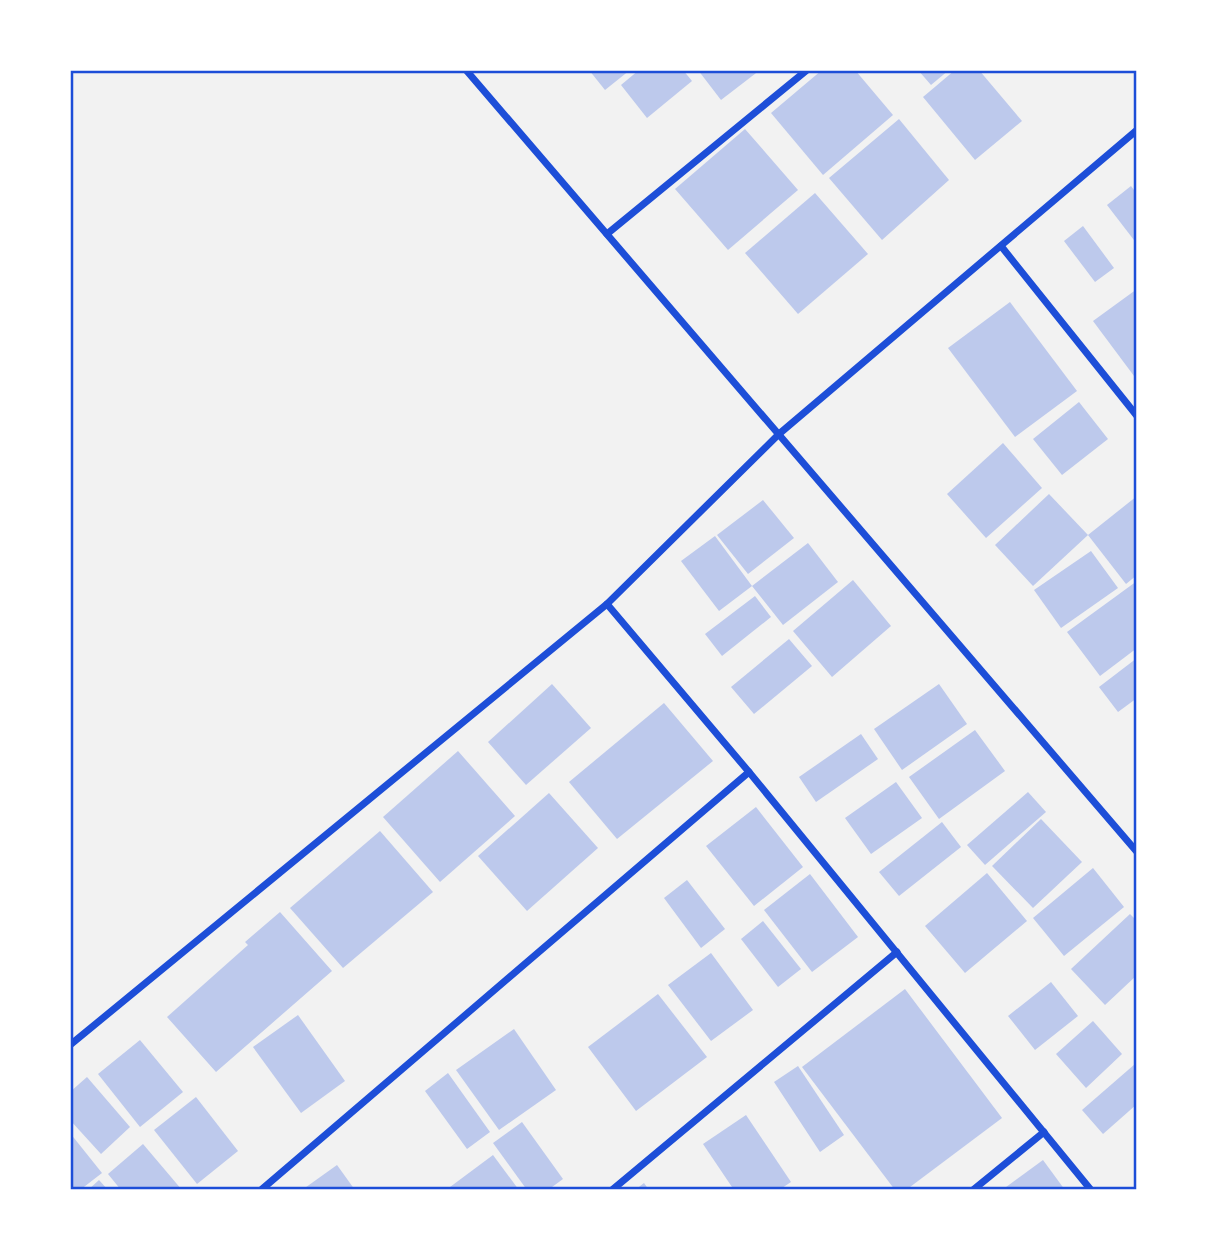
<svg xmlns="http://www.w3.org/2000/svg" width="1207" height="1260" font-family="'Golos Text',sans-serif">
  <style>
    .building { fill: #bdc9ec }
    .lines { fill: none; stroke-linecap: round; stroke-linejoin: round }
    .minor { stroke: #1d4ed8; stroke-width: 7 }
    .neatline { fill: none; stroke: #1d4ed8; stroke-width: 2.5 }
  </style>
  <rect width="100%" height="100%" fill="#f2f2f2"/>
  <g class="building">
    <polygon points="589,70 630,70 605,90"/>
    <polygon points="639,70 683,70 692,81 647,118 621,85"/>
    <polygon points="698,70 760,70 721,100"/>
    <polygon points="822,70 855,70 893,115 823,175 771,113"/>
    <polygon points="918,70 949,70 931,85"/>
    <polygon points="955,70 979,70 1022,121 975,160 923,97"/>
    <polygon points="899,119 949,180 882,240 829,178"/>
    <polygon points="745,129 798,190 728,250 675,189"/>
    <polygon points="1131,186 1137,194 1137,244 1107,205"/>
    <polygon points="815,193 868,254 798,314 745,253"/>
    <polygon points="1083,226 1114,268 1095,282 1064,241"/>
    <polygon points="1137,289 1137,380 1093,321"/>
    <polygon points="1010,302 1077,391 1015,437 948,348"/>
    <polygon points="1079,402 1108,439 1062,475 1033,439"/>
    <polygon points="1003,443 1042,488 986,538 947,494"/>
    <polygon points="1049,494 1088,535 1033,586 995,545"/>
    <polygon points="1137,496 1137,575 1126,584 1088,535"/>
    <polygon points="763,500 794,538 748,574 717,535"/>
    <polygon points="715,536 752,586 719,611 681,561"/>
    <polygon points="808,543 838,582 783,625 752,586"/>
    <polygon points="1091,551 1118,588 1061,628 1034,590"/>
    <polygon points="853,580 891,626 832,677 793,631"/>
    <polygon points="1137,581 1137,648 1100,676 1067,632"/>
    <polygon points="755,596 771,617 722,656 705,634"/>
    <polygon points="789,639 812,666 754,714 731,687"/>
    <polygon points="1137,658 1137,698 1118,712 1099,687"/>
    <polygon points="552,684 591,728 526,785 488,742"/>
    <polygon points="939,684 967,724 902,770 874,729"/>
    <polygon points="664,703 713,761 617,839 569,782"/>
    <polygon points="975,730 1005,771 939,819 909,777"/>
    <polygon points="861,734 878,759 816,802 799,777"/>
    <polygon points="458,751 515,816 440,882 383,817"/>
    <polygon points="896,782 922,818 871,854 845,818"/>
    <polygon points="1028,792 1046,812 985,865 967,845"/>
    <polygon points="549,793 598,848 527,911 478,856"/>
    <polygon points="756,807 803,867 754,906 706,846"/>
    <polygon points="1041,819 1082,862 1033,908 992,866"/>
    <polygon points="942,822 961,847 899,896 879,872"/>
    <polygon points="380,831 433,892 343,968 290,908"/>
    <polygon points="1093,868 1124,907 1064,956 1033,918"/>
    <polygon points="987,873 1027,921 965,973 925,926"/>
    <polygon points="810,874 858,937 812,972 764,910"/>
    <polygon points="687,880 725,929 701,948 664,898"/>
    <polygon points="280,912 332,971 216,1072 167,1017 248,945 245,942"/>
    <polygon points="1130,914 1137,921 1137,975 1105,1005 1071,969"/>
    <polygon points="763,921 801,969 778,987 741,939"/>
    <polygon points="711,953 753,1010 711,1041 668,985"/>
    <polygon points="1051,982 1078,1016 1035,1050 1008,1016"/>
    <polygon points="905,989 1002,1118 906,1190 895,1190 802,1067"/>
    <polygon points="658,994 707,1057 636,1111 588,1047"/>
    <polygon points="298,1015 345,1081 301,1113 253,1047"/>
    <polygon points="1093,1021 1122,1054 1086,1088 1056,1054"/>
    <polygon points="514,1029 556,1090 499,1130 456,1070"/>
    <polygon points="140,1040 183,1092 140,1127 98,1074"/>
    <polygon points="1135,1064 1137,1104 1103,1134 1082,1110"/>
    <polygon points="798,1066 844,1135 820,1152 774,1082"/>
    <polygon points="448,1073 490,1132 467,1149 425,1091"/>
    <polygon points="87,1077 130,1127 101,1154 70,1120 70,1092"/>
    <polygon points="196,1097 238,1151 197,1184 154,1130"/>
    <polygon points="746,1115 791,1182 779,1190 734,1190 703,1144"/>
    <polygon points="522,1122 563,1179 548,1190 527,1190 493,1143"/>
    <polygon points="70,1133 102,1173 80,1190 70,1190"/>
    <polygon points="143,1144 182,1190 121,1190 108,1174"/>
    <polygon points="493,1155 519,1190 446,1190"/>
    <polygon points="1043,1160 1065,1190 1002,1190"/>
    <polygon points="337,1165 355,1190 302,1190"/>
    <polygon points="99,1180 108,1190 88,1190"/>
    <polygon points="644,1183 649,1190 635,1190"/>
  </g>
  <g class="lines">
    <g class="minor">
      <polyline points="466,70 1137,852"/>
      <polyline points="607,234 807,70"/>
      <polyline points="1001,246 1137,416"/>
      <polyline points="607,604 749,772 1091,1190"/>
      <polyline points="70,1045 607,604 779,434 1137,130"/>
      <polyline points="261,1190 749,772"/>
      <polyline points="612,1190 897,952"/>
      <polyline points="973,1190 1044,1132"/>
    </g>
  </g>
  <rect width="1207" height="1260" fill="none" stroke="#ffffff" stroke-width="144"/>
  <rect x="72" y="72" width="1063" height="1116" class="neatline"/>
</svg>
